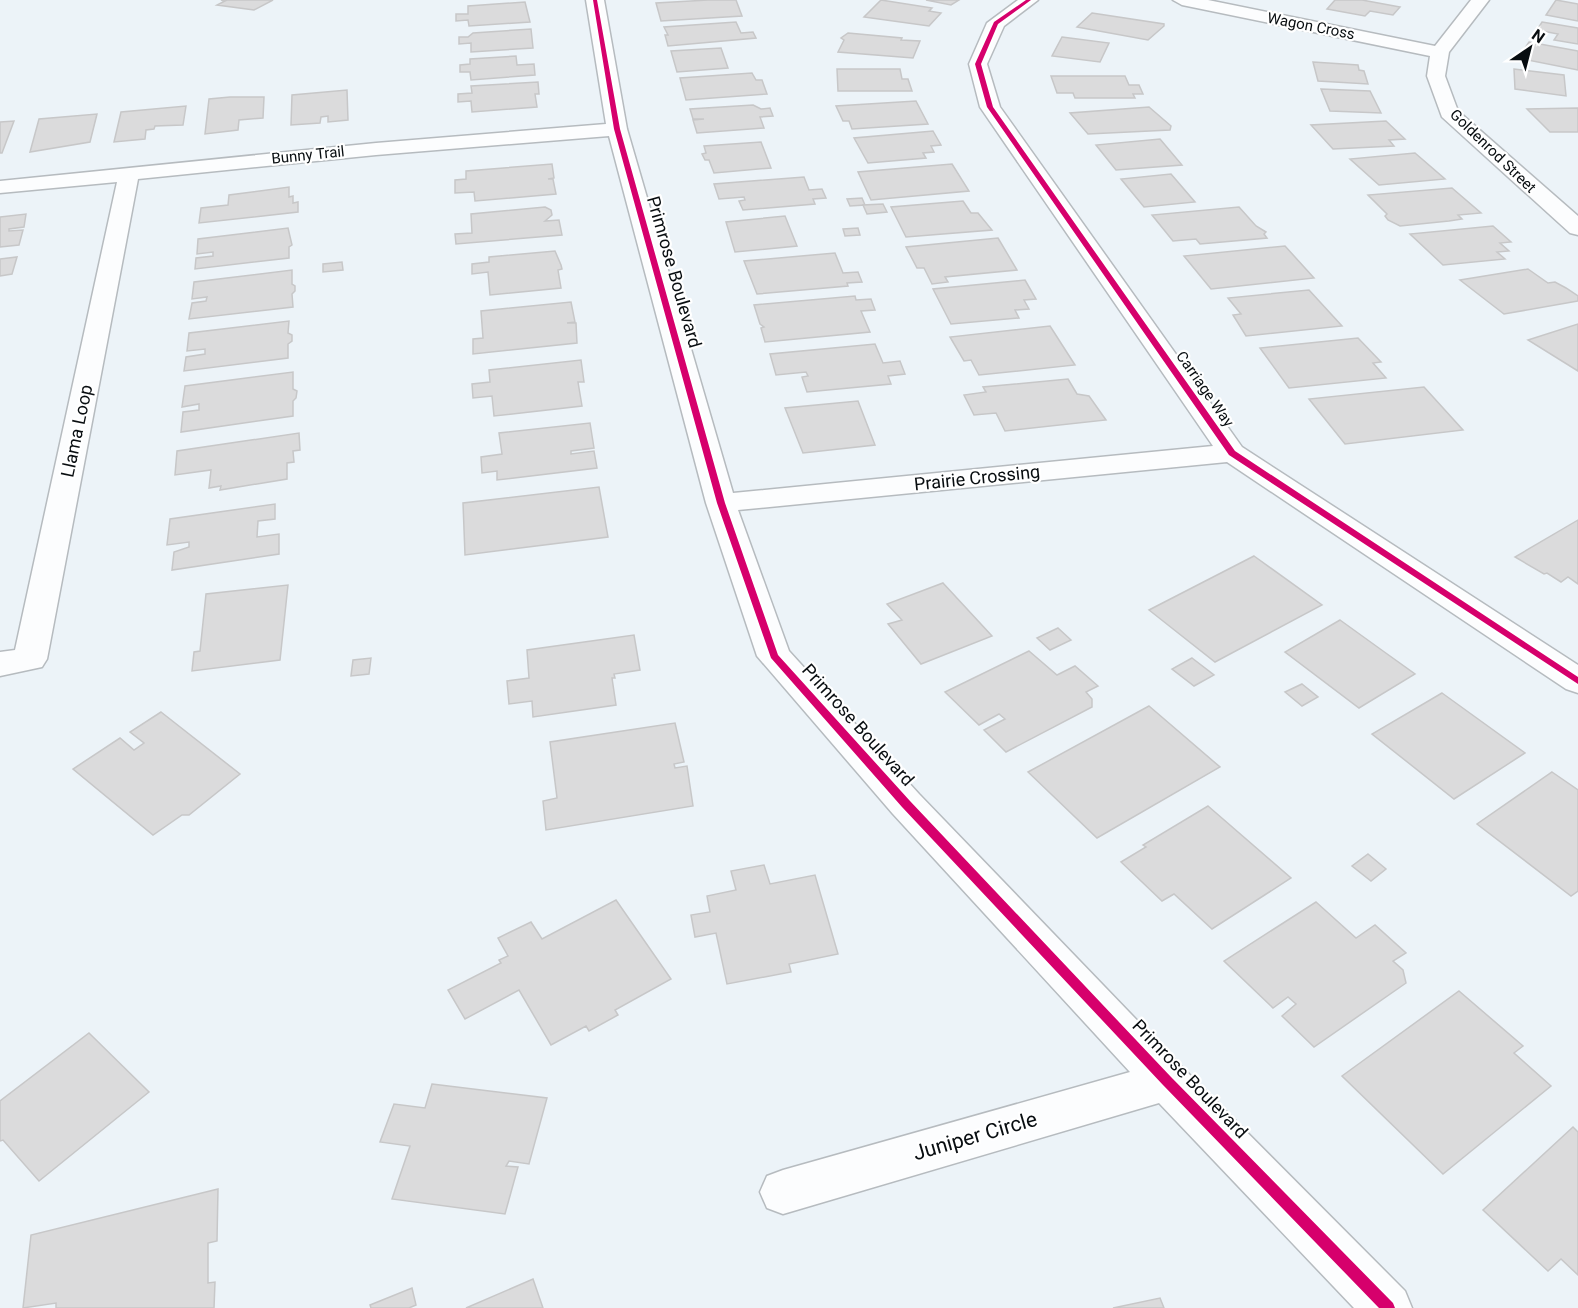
<svg xmlns="http://www.w3.org/2000/svg" width="1578" height="1308" font-family="Roboto,sans-serif">
  <style>
    .building { fill: #dbdbdc; stroke: #c7c7c8; stroke-width: 1.5 }
    .lines { fill: none; stroke-linecap: round; stroke-linejoin: round }
    .minor-casing { stroke: #b6bbbf; stroke-width: 3 }
    .minor { fill: #fcfdfe; fill-rule: evenodd }
    .cycleway-casing { stroke: #fff; stroke-width: 4 }
    .cycleway { fill: #d6006c; fill-rule: evenodd }
    .labels { text-anchor: middle; stroke-width: 4.5; stroke-linejoin: round; paint-order: stroke }
    .far-street-label { font-size: 15px; fill: #080d10; stroke: #fff }
    .street-label { font-size: 18px; fill: #080d10; stroke: #fff }
    .near-street-label { font-size: 21px; fill: #080d10; stroke: #fff }
  </style>
  <rect width="100%" height="100%" fill="#ecf3f8"/>
  <g class="building">
    <polygon points="221,0 273,0 254,10 217,5 225,1"/>
    <polygon points="708,0 736,0 742,16 661,21 656,3"/>
    <polygon points="881,0 932,8 929,11 941,13 929,26 864,17"/>
    <polygon points="926,0 959,0 951,5"/>
    <polygon points="1335,0 1362,0 1400,7 1393,15 1370,11 1365,16 1327,9"/>
    <polygon points="1556,0 1578,4 1578,21 1546,15"/>
    <polygon points="525,2 530,22 469,26 468,20 456,21 456,14 468,14 468,6"/>
    <polygon points="1092,13 1164,24 1164,26 1148,40 1077,27"/>
    <polygon points="736,22 741,33 753,32 756,38 668,46 665,35 668,35 664,27"/>
    <polygon points="1542,22 1578,28 1578,44 1554,40 1558,34 1537,30"/>
    <polygon points="531,29 533,48 471,52 471,43 459,44 459,37 468,37 473,33"/>
    <polygon points="848,33 902,38 901,40 920,41 913,58 838,52 844,40 841,38"/>
    <polygon points="1062,37 1109,43 1100,62 1052,56"/>
    <polygon points="1529,42 1578,51 1578,70 1518,58"/>
    <polygon points="721,48 728,68 677,72 671,51"/>
    <polygon points="516,56 517,65 534,64 535,75 471,80 470,72 460,72 460,65 470,64 470,59"/>
    <polygon points="1313,62 1358,65 1359,70 1364,71 1368,84 1318,81"/>
    <polygon points="837,69 900,69 902,79 908,79 912,91 838,91"/>
    <polygon points="1514,69 1564,75 1566,96 1515,89"/>
    <polygon points="752,73 756,80 762,80 767,94 686,100 680,78"/>
    <polygon points="1051,76 1125,76 1129,85 1139,85 1143,94 1133,94 1135,98 1075,98 1073,93 1057,93"/>
    <polygon points="538,82 539,94 535,94 537,107 472,112 471,101 458,102 458,94 472,93 471,86"/>
    <polygon points="1321,89 1370,91 1381,113 1330,111"/>
    <polygon points="347,90 348,120 328,122 328,116 321,117 320,123 291,125 292,95"/>
    <polygon points="230,97 264,97 263,118 239,120 238,130 205,134 209,99"/>
    <polygon points="916,101 928,124 852,129 849,121 843,121 836,106"/>
    <polygon points="753,105 761,109 770,108 773,116 760,117 764,128 697,133 693,120 704,119 693,119 690,109"/>
    <polygon points="186,106 183,125 155,126 154,129 146,130 145,139 114,142 121,112"/>
    <polygon points="1149,107 1171,126 1170,130 1088,134 1070,113"/>
    <polygon points="1578,108 1578,132 1550,132 1527,109"/>
    <polygon points="97,114 90,142 30,152 39,119"/>
    <polygon points="14,121 2,153 0,153 0,122"/>
    <polygon points="1386,121 1405,139 1389,140 1394,146 1333,149 1311,125"/>
    <polygon points="933,131 941,145 931,146 934,152 923,153 926,158 868,163 854,138"/>
    <polygon points="1160,139 1182,165 1116,170 1096,145"/>
    <polygon points="761,142 771,168 714,173 709,160 705,160 702,154 706,153 704,146"/>
    <polygon points="1415,153 1445,179 1379,185 1350,159"/>
    <polygon points="552,164 554,178 548,179 553,179 556,194 475,201 474,192 455,193 455,180 466,179 466,171"/>
    <polygon points="952,164 969,191 871,200 858,172"/>
    <polygon points="1171,174 1195,202 1144,207 1121,179"/>
    <polygon points="804,177 809,190 822,189 826,198 813,199 815,204 743,210 739,201 745,200 744,197 719,199 714,184"/>
    <polygon points="289,187 289,197 293,196 293,203 298,202 298,212 199,223 201,208 228,205 229,195"/>
    <polygon points="1452,188 1481,213 1458,215 1462,219 1449,221 1400,226 1388,220 1385,216 1387,214 1368,195"/>
    <polygon points="862,198 865,205 850,206 847,199"/>
    <polygon points="963,201 971,213 978,213 992,230 906,237 891,207"/>
    <polygon points="883,204 887,212 867,214 863,205"/>
    <polygon points="545,207 551,210 552,215 545,221 559,220 562,235 456,244 455,234 472,233 471,214"/>
    <polygon points="1239,207 1256,226 1266,232 1264,234 1267,238 1200,244 1196,239 1173,241 1152,215"/>
    <polygon points="26,214 24,227 9,229 9,231 23,230 19,245 0,247 0,217"/>
    <polygon points="785,216 797,246 735,252 726,222"/>
    <polygon points="1493,226 1511,242 1500,243 1509,251 1497,252 1505,259 1443,265 1410,234"/>
    <polygon points="288,228 292,245 289,247 289,258 195,269 196,258 213,256 213,252 197,254 198,239"/>
    <polygon points="858,228 860,235 845,236 843,229"/>
    <polygon points="998,238 1017,270 945,277 948,282 932,284 924,268 917,268 906,247"/>
    <polygon points="1285,246 1314,278 1211,289 1184,256"/>
    <polygon points="555,251 561,265 562,269 558,270 561,288 490,295 488,272 472,274 472,264 489,262 489,257"/>
    <polygon points="835,253 843,273 858,272 862,282 847,283 848,286 757,294 744,261"/>
    <polygon points="17,257 12,274 0,276 0,259"/>
    <polygon points="342,262 343,270 323,272 323,264"/>
    <polygon points="1528,269 1548,283 1555,282 1566,288 1578,296 1578,301 1504,314 1460,280"/>
    <polygon points="292,270 292,284 295,286 295,291 292,294 293,307 189,319 192,303 206,301 207,297 192,299 194,282"/>
    <polygon points="1025,280 1036,299 1024,300 1029,309 1015,310 1019,318 951,324 933,289"/>
    <polygon points="1309,290 1342,326 1246,336 1233,315 1241,314 1228,298"/>
    <polygon points="855,296 856,300 871,299 875,310 861,311 870,332 765,342 761,328 764,327 760,324 754,305"/>
    <polygon points="571,302 575,322 567,323 576,323 577,343 473,354 473,339 483,338 481,311"/>
    <polygon points="289,321 288,333 292,335 292,341 288,344 288,358 184,371 186,357 205,354 205,349 187,351 189,333"/>
    <polygon points="1578,324 1578,371 1528,340"/>
    <polygon points="1050,326 1075,365 979,375 971,360 964,361 950,337"/>
    <polygon points="1358,338 1381,362 1373,363 1386,378 1289,388 1260,348"/>
    <polygon points="875,344 883,363 900,361 905,374 888,376 891,384 807,392 802,377 808,376 806,372 776,375 770,354"/>
    <polygon points="581,360 584,382 578,382 582,406 494,416 492,396 473,398 472,384 490,382 489,370"/>
    <polygon points="293,372 293,389 297,391 296,398 293,401 293,416 181,432 183,412 199,410 199,404 182,407 185,386"/>
    <polygon points="1068,379 1077,394 1089,396 1106,420 1005,431 996,413 974,415 964,395 986,392 983,387"/>
    <polygon points="1424,387 1463,430 1345,444 1309,399"/>
    <polygon points="858,401 875,445 803,453 785,408"/>
    <polygon points="590,423 594,448 571,451 571,454 594,451 597,468 497,480 497,471 482,473 481,457 502,454 499,433"/>
    <polygon points="299,433 300,450 293,451 294,462 287,463 287,479 220,490 221,486 209,488 211,470 175,475 177,451"/>
    <polygon points="599,487 608,537 465,555 463,503"/>
    <polygon points="275,504 275,519 258,521 257,537 279,534 279,554 172,570 174,552 189,547 189,542 167,545 170,519"/>
    <polygon points="1578,520 1578,584 1568,577 1561,582 1547,573 1544,574 1515,557"/>
    <polygon points="1254,556 1322,605 1215,662 1149,610"/>
    <polygon points="943,583 992,636 921,664 888,624 902,620 887,604"/>
    <polygon points="288,585 280,660 192,671 194,652 200,651 206,594"/>
    <polygon points="1340,620 1383,651 1415,674 1359,708 1285,652"/>
    <polygon points="1058,628 1071,640 1050,650 1037,638"/>
    <polygon points="634,635 640,670 614,674 615,678 612,678 616,705 533,717 532,701 509,704 507,681 529,678 527,650"/>
    <polygon points="1029,651 1057,675 1075,666 1098,686 1086,692 1092,699 1092,707 1006,752 984,730 1005,719 999,714 979,725 945,692"/>
    <polygon points="371,658 369,674 351,676 353,660"/>
    <polygon points="1192,658 1214,675 1194,686 1172,669"/>
    <polygon points="1302,684 1318,697 1302,706 1285,692"/>
    <polygon points="1442,693 1525,753 1454,799 1372,734"/>
    <polygon points="1149,706 1220,767 1097,838 1028,772"/>
    <polygon points="161,712 240,774 189,815 182,815 153,835 73,769 120,738 134,750 144,743 130,732"/>
    <polygon points="675,723 684,762 674,764 675,768 687,766 693,806 546,830 543,801 557,798 550,742"/>
    <polygon points="1552,772 1578,790 1578,891 1571,896 1477,824"/>
    <polygon points="1208,806 1291,878 1212,929 1174,894 1162,901 1121,862 1146,847 1143,845"/>
    <polygon points="1368,854 1386,869 1371,881 1352,866"/>
    <polygon points="764,865 770,884 815,875 838,954 789,964 791,972 727,984 716,933 695,937 691,915 710,912 707,896 736,890 731,871"/>
    <polygon points="616,900 671,979 615,1010 618,1015 589,1031 586,1026 551,1045 519,990 465,1019 448,990 501,963 499,960 508,956 498,938 531,922 542,939"/>
    <polygon points="1316,902 1356,938 1375,925 1406,953 1393,961 1403,970 1406,983 1314,1047 1282,1016 1296,1004 1288,997 1273,1008 1224,961"/>
    <polygon points="1459,991 1523,1046 1514,1053 1551,1086 1443,1174 1342,1076"/>
    <polygon points="89,1033 149,1092 39,1181 3,1140 0,1141 0,1101"/>
    <polygon points="432,1084 547,1098 529,1164 509,1161 506,1166 518,1167 505,1214 392,1199 410,1146 380,1142 394,1104 425,1108"/>
    <polygon points="1573,1127 1578,1132 1578,1275 1561,1259 1548,1271 1483,1210"/>
    <polygon points="218,1189 217,1241 208,1243 208,1283 215,1282 214,1308 56,1308 56,1303 23,1308 31,1235"/>
    <polygon points="533,1279 543,1308 466,1308"/>
    <polygon points="412,1288 416,1305 409,1308 371,1308 370,1305"/>
    <polygon points="1160,1298 1164,1308 1113,1308"/>
  </g>
  <g class="lines">
    <g class="minor-casing">
      <g id="minor">
        <polygon points="586,0 604,0 627,129 733,493 1213,446 980,107 969,64 987,23 1018,0 1038,0 1004,26 987,64 1000,107 1242,447 1578,665 1578,693 1566,689 1227,462 738,510 789,651 919,794 1182,1067 1405,1291 1412,1308 1354,1308 1159,1103 783,1214 767,1208 760,1192 767,1176 783,1170 1130,1072 893,814 757,656 706,503 609,136 376,155 138,179 47,659 42,667 0,676 0,652 15,650 117,182 0,193 0,181 376,143 606,124"/>
        <polygon points="1173,0 1208,0 1435,46 1471,0 1489,0 1449,52 1445,76 1458,111 1578,216 1578,235 1570,233 1442,117 1427,76 1430,56 1182,5"/>
      </g>
    </g>
    <use href="#minor" class="minor"/>
    <g class="cycleway-casing">
      <g id="cycleway">
        <polygon points="593,0 597,0 620,129 725,503 778,655 910,801 1171,1077 1393,1303 1395,1308 1379,1308 1163,1085 902,807 771,658 717,503 614,129"/>
        <polygon points="1026,0 1031,0 998,24 981,64 993,107 1235,451 1578,677 1578,684 1229,455 987,107 975,64 994,22"/>
      </g>
    </g>
    <use href="#cycleway" class="cycleway"/>
  </g>
  <g class="labels">
    <g class="far-street-label">
      <text transform="translate(1311 26) rotate(11)" y="5">Wagon Cross</text>
      <text transform="translate(1493 151) rotate(44)" y="5">Goldenrod Street</text>
      <text transform="translate(308 155) rotate(-6)" y="5">Bunny Trail</text>
      <text transform="translate(1205 389) rotate(55)" y="5">Carriage Way</text>
    </g>
    <g class="street-label">
      <text transform="translate(674 272) rotate(74)" y="6">Primrose Boulevard</text>
      <text transform="translate(77 431) rotate(-78)" y="6">Llama Loop</text>
      <text transform="translate(977 478) rotate(-6)" y="6">Prairie Crossing</text>
      <text transform="translate(858 725) rotate(48)" y="6">Primrose Boulevard</text>
      <text transform="translate(1190 1079) rotate(46)" y="6">Primrose Boulevard</text>
    </g>
    <g class="near-street-label">
      <text transform="translate(975 1136) rotate(-16)" y="7">Juniper Circle</text>
    </g>
  </g>
  <g transform="translate(1530 48) rotate(35)" stroke="#ffffff" stroke-width="4.5" paint-order="stroke">
  <path d="M0-4.5L10 22L0 15L-10 22Z" fill="#080d10"/>
  <text y="-9" font-size="16" font-weight="bold" text-anchor="middle" fill="#080d10">N</text>
  </g>
</svg>
